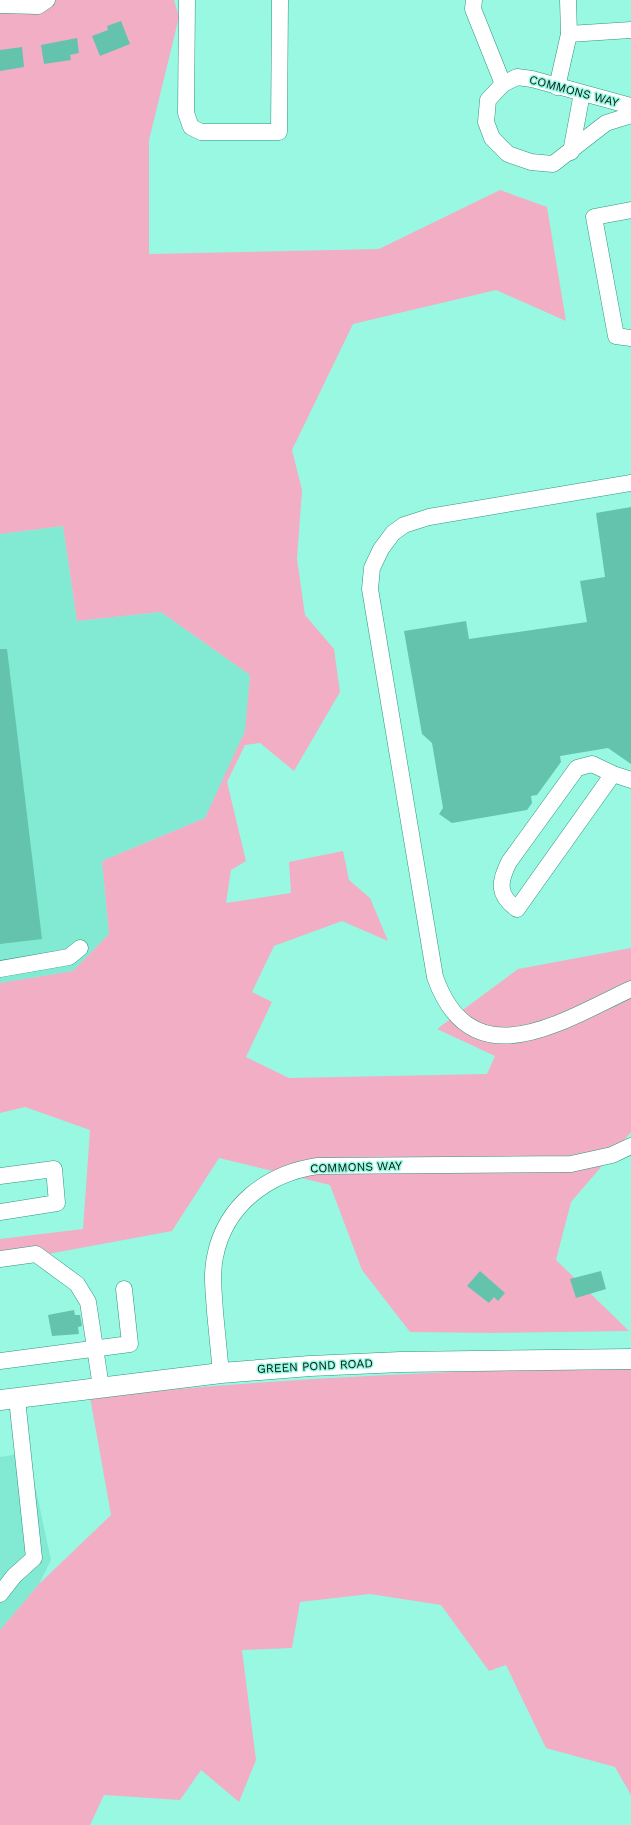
<svg xmlns="http://www.w3.org/2000/svg" width="631" height="1825" font-family="'Work Sans',sans-serif">
  <style>
    .built { fill: #82e9d2 }
    .green { fill: #f2aec5 }
    .building { fill: #63c3ad }
    .lines { fill: none; stroke-linecap: round; stroke-linejoin: round }
    .minor-casing { stroke: #309581; stroke-width: 17 }
    .major-casing { stroke: #309581; stroke-width: 21 }
    .minor { stroke: #fff; stroke-width: 16 }
    .major { stroke: #fff; stroke-width: 20 }
    .labels { text-anchor: middle; stroke-width: 3; stroke-linejoin: round; paint-order: stroke }
    .street-label { font-size: 12px; fill: #001711; stroke: #99f8e1 }
  </style>
  <rect width="100%" height="100%" fill="#99f8e1"/>
  <g class="built">
    <polygon points="63,526 77,621 161,612 250,675 246,731 205,818 102,861 109,934 73,971 0,983 0,534"/>
    <polygon points="28,1453 51,1560 39,1584 0,1630 0,1457"/>
  </g>
  <g class="green">
    <polygon points="0,0 174,0 179,17 149,140 149,254 379,249 500,190 547,207 566,321 496,290 353,324 292,450 302,490 297,559 305,615 334,649 340,692 294,771 260,743 245,745 227,782 246,861 231,870 226,903 291,893 289,862 343,851 349,880 370,898 388,941 342,921 274,946 252,992 272,1002 246,1057 289,1078 487,1074 495,1056 437,1029 518,969 631,948 631,1132 571,1202 556,1260 629,1331 494,1333 410,1332 362,1270 330,1185 219,1158 172,1231 10,1261 0,1256 0,1239 83,1229 90,1130 25,1107 0,1113 0,983 73,971 109,934 102,861 205,818 245,731 250,675 161,612 77,621 63,526 0,534"/>
    <path d="M 631,1367 L 631,1795 L 615,1767 L 546,1748 L 506,1665 L 489,1671 L 441,1605 L 370,1594 L 300,1602 L 292,1648 L 242,1650 L 256,1760 L 239,1802 L 201,1770 L 180,1800 L 104,1795 L 90,1825 L 0,1825 L 0,1630 L 39,1584 L 111,1515 L 90,1397 C 270,1379 451,1370 631,1367 Z"/>
  </g>
  <g class="building">
    <polygon points="121,21 130,44 100,56 92,36 108,30 107,26"/>
    <polygon points="77,38 79,53 70,55 71,60 44,64 41,45"/>
    <polygon points="22,47 24,67 0,71 0,50"/>
    <polygon points="631,507 631,764 608,748 560,756 561,762 537,795 531,796 532,803 527,810 452,823 439,814 443,808 432,743 422,734 404,631 466,621 469,639 587,622 580,581 605,577 596,513"/>
    <polygon points="0,649 7,649 42,939 0,944"/>
    <polygon points="480,1271 505,1293 498,1301 494,1297 489,1303 467,1286"/>
    <polygon points="601,1271 606,1289 576,1298 570,1279"/>
    <polygon points="74,1310 75,1315 80,1315 82,1326 78,1327 79,1334 52,1336 48,1315"/>
  </g>
  <g class="lines">
    <g class="minor-casing">
      <g id="minor">
        <polyline points="187,0 186,113 191,127 201,132 279,132 280,0"/>
        <polyline points="474,0 473,9 503,84"/>
        <polyline points="0,5 38,6 47,0"/>
        <polyline points="569,34 631,30"/>
        <polyline points="557,87 569,34 568,0"/>
        <polyline points="631,106 532,79 517,77 503,84 488,100 486,122 492,138 508,154 531,162 553,164 606,123 631,115"/>
        <polyline points="571,152 582,93"/>
        <polyline points="631,210 594,217 616,336 631,338"/>
        <path d="M 631,483 L 429,517 L 404,525 L 393,533 L 381,549 L 372,568 L 370,589 L 435,977 C 472,1082 564,1020 631,989"/>
        <path d="M 613,774 L 517,909 C 497,895 499,882 509,862 L 577,768 L 592,764 L 613,774 L 631,780"/>
        <polyline points="0,969 69,957 80,948"/>
        <polyline points="0,1176 54,1169 57,1203 0,1212"/>
        <polyline points="0,1259 36,1254 77,1284 88,1302 101,1387"/>
        <polyline points="0,1361 130,1344 124,1289"/>
        <path d="M 221,1373 C 219,1352 217,1332 215,1312 C 214,1293 211,1275 215,1257 C 225,1205 268,1173 318,1166 L 571,1164 L 612,1155 L 631,1146"/>
        <polyline points="0,1594 14,1576 34,1558 17,1399"/>
      </g>
    </g>
    <g class="major-casing">
      <polyline id="major" points="0,1400 221,1373 310,1366 401,1362 631,1359"/>
    </g>
    <use href="#minor" class="minor"/>
    <use href="#major" class="major"/>
  </g>
  <g class="labels">
    <g class="street-label">
      <text transform="translate(574 91) rotate(15)" y="4">COMMONS WAY</text>
      <text transform="translate(356 1167) rotate(-2)" y="4">COMMONS WAY</text>
      <text transform="translate(315 1366) rotate(-3)" y="4">GREEN POND ROAD</text>
    </g>
  </g>
</svg>
